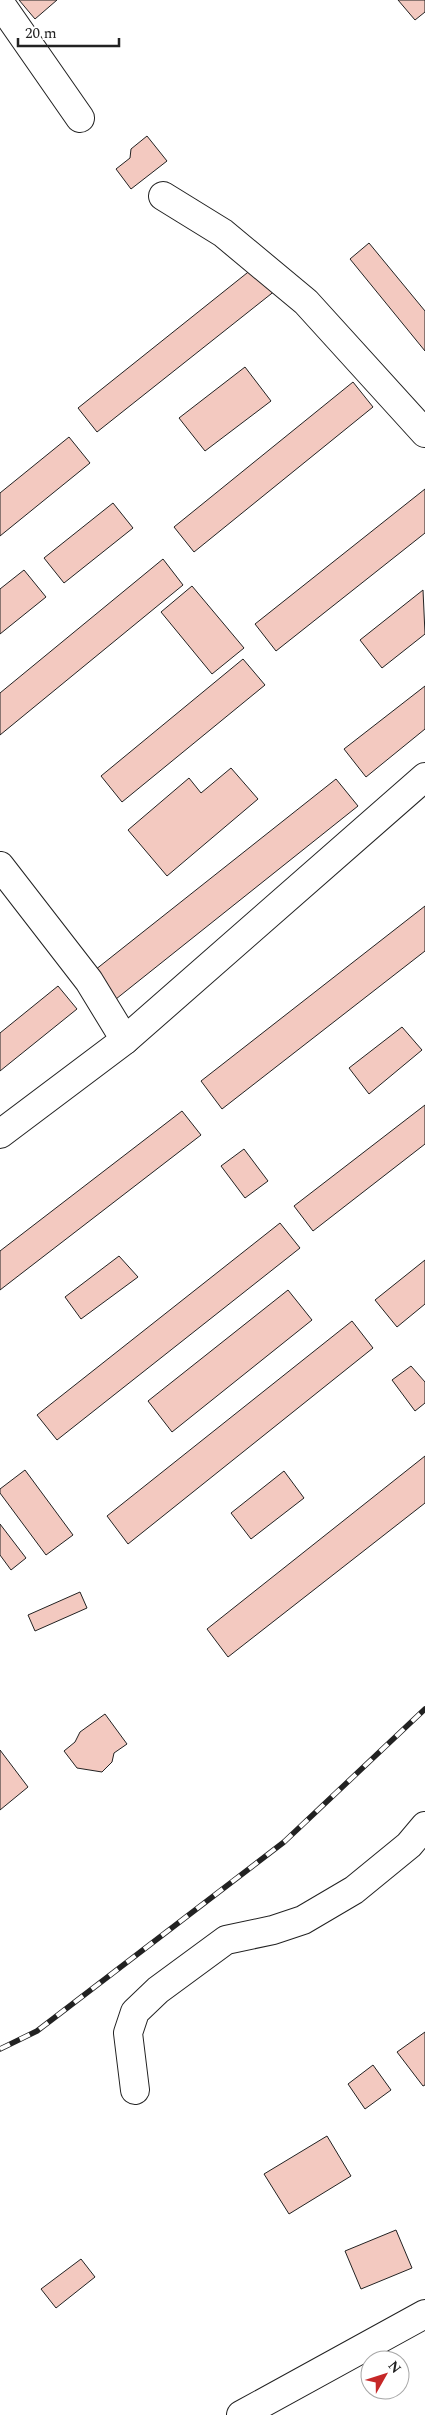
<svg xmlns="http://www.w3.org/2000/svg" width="425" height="2415" font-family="Spectral,serif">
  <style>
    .building { fill: #f3c9c0; stroke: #222 }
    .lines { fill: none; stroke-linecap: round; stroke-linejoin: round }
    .minor-casing { stroke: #222; stroke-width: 30 }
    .trunk-casing { stroke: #222; stroke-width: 30 }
    .minor { stroke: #fff; stroke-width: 28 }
    .trunk { stroke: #fff; stroke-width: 28 }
    .rail-casing { stroke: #222; stroke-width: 5.5 }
    .rail { stroke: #fff; stroke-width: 4; stroke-dasharray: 11; stroke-linecap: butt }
  </style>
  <rect width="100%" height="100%" fill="#fff"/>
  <g class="building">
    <polygon points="19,0 57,0 35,19"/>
    <polygon points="398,0 425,0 425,12 415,20"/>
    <polygon points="147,136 167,161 131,189 116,169 130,158 131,149"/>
    <polygon points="369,243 425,311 425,351 350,259"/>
    <polygon points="257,265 276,290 97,432 78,408"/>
    <polygon points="245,367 271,401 205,451 179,418"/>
    <polygon points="353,382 373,407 194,552 174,527"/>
    <polygon points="69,437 90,463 0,536 0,493"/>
    <polygon points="425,489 425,533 276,651 255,624"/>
    <polygon points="113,503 133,528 64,583 44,558"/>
    <polygon points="163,559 183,585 0,735 0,693"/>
    <polygon points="24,570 46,597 0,634 0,589"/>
    <polygon points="192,586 244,648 212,674 161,612"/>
    <polygon points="423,590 425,634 382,668 360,640"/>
    <polygon points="243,659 265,685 122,802 101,776"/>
    <polygon points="425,686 425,729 366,777 344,749"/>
    <polygon points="231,768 258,799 167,876 128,830 189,778 201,793"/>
    <polygon points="336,779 358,806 116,999 95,970"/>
    <polygon points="425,906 425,951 222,1109 201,1081"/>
    <polygon points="58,986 77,1009 0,1071 0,1033"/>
    <polygon points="402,1027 422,1050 369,1094 349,1068"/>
    <polygon points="425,1105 425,1144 313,1231 294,1206"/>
    <polygon points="182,1111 201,1135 0,1290 0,1251"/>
    <polygon points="244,1149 268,1181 245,1198 221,1166"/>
    <polygon points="280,1223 300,1248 57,1440 37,1415"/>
    <polygon points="119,1256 138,1277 81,1319 65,1297"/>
    <polygon points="425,1260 425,1304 397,1327 375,1300"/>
    <polygon points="288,1290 312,1320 172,1432 148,1401"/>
    <polygon points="352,1321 373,1348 128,1544 107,1516"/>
    <polygon points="411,1366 425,1382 425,1403 415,1411 392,1380"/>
    <polygon points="425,1456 425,1503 228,1657 207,1629"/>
    <polygon points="25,1470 73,1535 46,1555 0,1493 0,1489"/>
    <polygon points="284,1471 304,1498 251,1539 231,1513"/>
    <polygon points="0,1524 26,1558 11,1570 0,1555"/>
    <polygon points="80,1592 87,1608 35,1631 28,1615"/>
    <polygon points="105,1714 127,1744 114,1753 112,1762 102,1772 77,1768 64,1751 75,1742 80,1732"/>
    <polygon points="0,1750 28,1787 0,1810"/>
    <polygon points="425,2032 425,2085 423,2086 397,2052"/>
    <polygon points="373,2065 391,2090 365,2109 348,2084"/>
    <polygon points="327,2136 351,2176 289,2214 264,2174"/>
    <polygon points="396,2230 412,2268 361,2289 345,2251"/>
    <polygon points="81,2259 95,2277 56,2308 41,2289"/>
  </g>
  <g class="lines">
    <g class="minor-casing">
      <g id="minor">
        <polyline points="0,3 80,118"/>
        <polyline points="163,196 223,233 306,302 425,433"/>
        <polyline points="0,866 89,981 125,1040"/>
        <polyline points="0,1134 125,1040 425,777"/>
        <polyline points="135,2090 128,2033 135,2012 158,1990 226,1940 273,1930 303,1920 354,1890 409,1845 425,1826"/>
      </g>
    </g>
    <g class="trunk-casing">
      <polyline id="trunk" points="241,2415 425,2314"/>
    </g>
    <use href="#minor" class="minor"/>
    <use href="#trunk" class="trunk"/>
    <g class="rail-casing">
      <polyline id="rail" points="0,2049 37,2031 284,1842 425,1709"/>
    </g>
    <use href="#rail" class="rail"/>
  </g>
  <g transform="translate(385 2375) rotate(51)"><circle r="24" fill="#ffffff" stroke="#a7a7a7"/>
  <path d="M0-4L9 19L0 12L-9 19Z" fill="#c62828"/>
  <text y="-8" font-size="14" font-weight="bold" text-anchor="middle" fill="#222222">N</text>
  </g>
  <path d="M18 38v8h101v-8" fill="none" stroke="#222222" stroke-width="2.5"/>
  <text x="25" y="38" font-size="15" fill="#222222" stroke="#ffffff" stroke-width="4" paint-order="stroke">20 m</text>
</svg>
